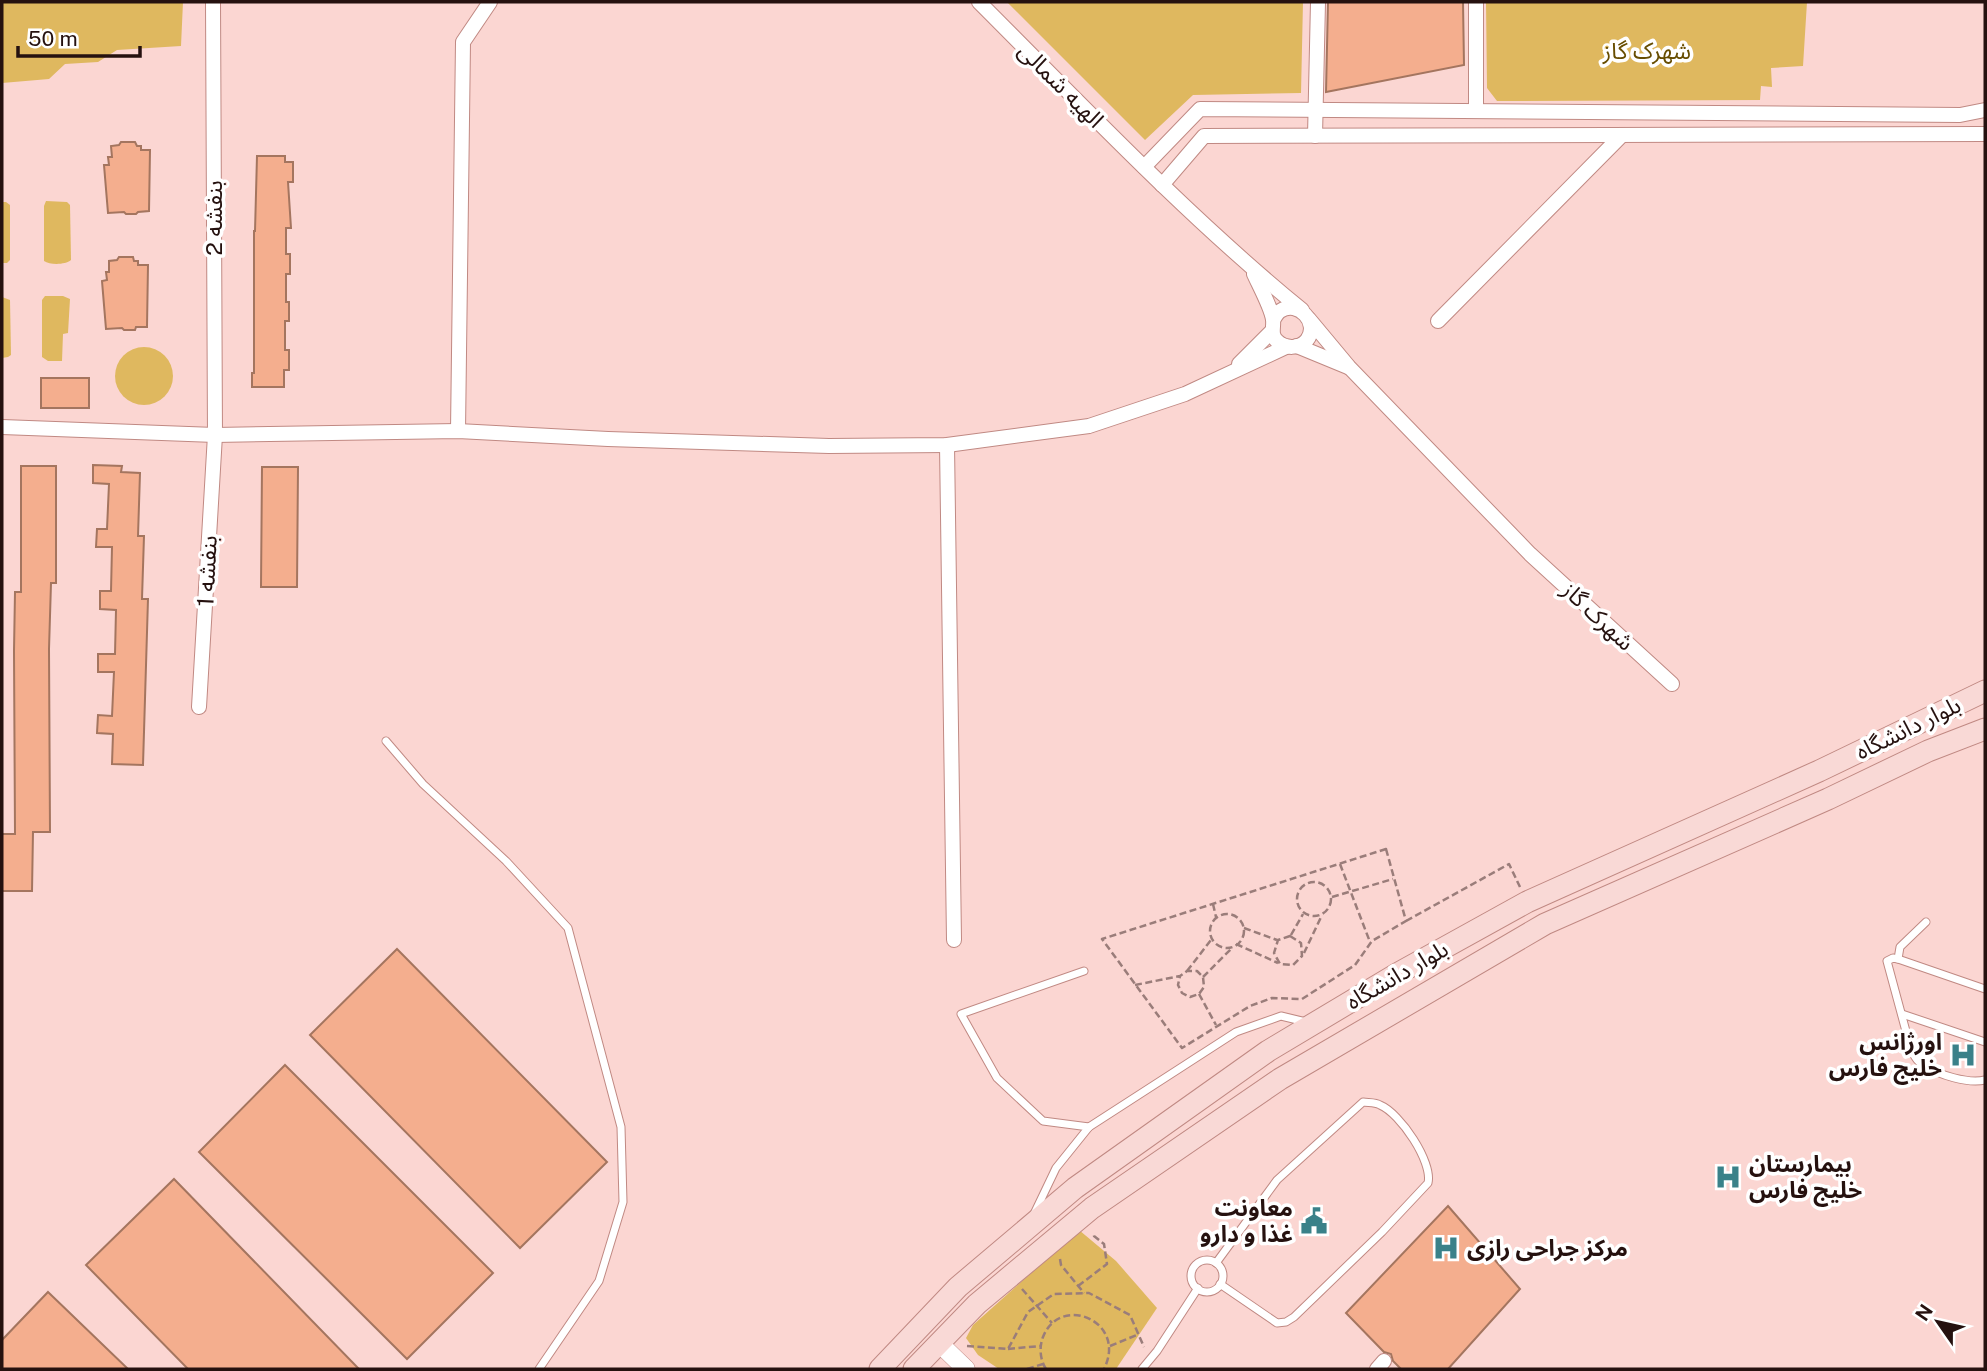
<svg xmlns="http://www.w3.org/2000/svg" width="1987" height="1371" font-family="'Public Sans','Noto Sans Arabic',sans-serif">
  <style>
    .green { fill: #dfb85f }
    .building { fill: #f4ae8e; stroke: #a4755f; stroke-width: 2 }
    .lines { fill: none; stroke-linecap: round; stroke-linejoin: round }
    .service-casing { stroke: #c08983; stroke-width: 9 }
    .minor-casing { stroke: #c08983; stroke-width: 16 }
    .tertiary-casing { stroke: #c08983; stroke-width: 19 }
    .secondary-casing { stroke: #c08983; stroke-width: 23 }
    .path { stroke: #9a7d7a; stroke-width: 2.5; stroke-dasharray: 7 3.5; stroke-linecap: butt }
    .service { stroke: #fff; stroke-width: 7 }
    .minor { stroke: #fff; stroke-width: 14 }
    .tertiary { stroke: #fff; stroke-width: 18 }
    .secondary { stroke: #f9d9d6; stroke-width: 21 }
    .labels { text-anchor: middle; stroke-width: 7; stroke-linejoin: round; paint-order: stroke }
    .park-label { font-size: 23px; fill: #674d01; stroke: #fff }
    .street-label { font-size: 23px; fill: #25110f; stroke: #fff }
    .poi-label { font-size: 23px; font-weight: bold; fill: #25110f; stroke: #fff; text-anchor: end }
  </style>
  <rect width="100%" height="100%" fill="#fbd6d2"/>
  <g class="green">
    <polygon points="2,2 183,2 181,46 117,50 98,62 65,64 49,79 2,83"/>
    <polygon points="1007,2 1303,2 1301,93 1193,95 1145,140"/>
    <polygon points="1486,2 1807,2 1803,66 1771,68 1772,87 1761,86 1760,100 1497,101 1487,88"/>
    <path d="M 46,201 L 67,202 L 70,205 L 71,260 C 65,265 50,265 44,261 L 44,206 Z"/>
    <polygon points="2,202 6,202 10,205 10,260 7,263 2,263"/>
    <polygon points="45,296 63,296 70,299 68,333 63,334 62,361 48,361 42,357 42,300"/>
    <polygon points="2,297 10,300 11,355 8,357 2,358"/>
    <circle cx="144" cy="376" r="29"/>
    <polygon points="1079,1230 1116,1261 1157,1308 1116,1369 999,1369 978,1355 966,1338 973,1325"/>
  </g>
  <g class="building">
    <polygon points="1328,2 1463,2 1464,65 1326,92"/>
    <polygon points="121,142 135,142 137,146 141,146 141,150 150,150 149,211 138,212 136,214 126,214 124,212 108,213 104,165 109,165 108,157 112,157 111,146 119,145"/>
    <polygon points="257,156 285,156 285,162 293,162 293,182 288,182 291,228 286,228 286,254 290,254 290,274 286,274 286,302 289,302 289,321 285,321 285,350 289,350 289,370 284,370 284,387 252,387 252,373 254,373 254,231 255,231"/>
    <polygon points="119,257 133,257 134,261 138,261 138,265 148,265 147,327 136,327 135,330 124,330 122,328 106,329 102,281 107,280 106,272 109,272 109,261 117,260"/>
    <rect x="41" y="378" width="48" height="30"/>
    <polygon points="93,465 122,466 121,472 140,473 138,536 144,536 142,599 148,599 143,765 112,764 113,734 97,733 98,715 112,716 114,672 98,672 98,654 115,654 116,610 100,609 100,591 111,591 112,547 96,547 97,529 107,529 109,484 93,483"/>
    <polygon points="21,466 56,466 56,583 51,583 49,649 50,832 33,832 32,891 2,891 2,834 15,834 14,651 15,592 21,592"/>
    <polygon points="262,467 298,467 297,587 261,587"/>
    <polygon points="397,949 607,1162 520,1248 310,1035"/>
    <polygon points="285,1065 493,1273 407,1359 199,1152"/>
    <polygon points="174,1179 359,1369 188,1369 86,1265"/>
    <polygon points="1448,1206 1520,1289 1448,1369 1401,1369 1393,1361 1391,1354 1384,1352 1346,1313"/>
    <polygon points="48,1292 128,1369 2,1369 2,1340"/>
  </g>
  <g class="lines">
    <g class="service-casing">
      <g id="service">
        <polyline points="386,741 423,784 506,861 568,928 621,1127 623,1202 599,1281 539,1369"/>
        <polyline points="1898,959 1900,947 1926,922"/>
        <polyline points="1084,971 961,1014 997,1078 1043,1121 1089,1127"/>
        <path d="M 1985,989 L 1898,959 L 1893,958 L 1887,961 L 1910,1046 C 1913,1054 1916,1061 1923,1065 C 1939,1075 1968,1084 1985,1080"/>
        <polyline points="1902,1014 1985,1042"/>
        <polyline points="1034,1214 1056,1168 1089,1127 1236,1032 1281,1016 1306,1022"/>
        <circle cx="1207" cy="1276" r="16"/>
        <path d="M 1216,1263 L 1277,1180 L 1363,1102 C 1368,1103 1375,1102 1380,1105 C 1400,1113 1433,1162 1428,1183 L 1382,1232 L 1294,1317 L 1286,1322 L 1277,1323 L 1220,1284"/>
        <polyline points="1142,1369 1157,1351 1198,1288"/>
      </g>
    </g>
    <g class="minor-casing">
      <g id="minor">
        <path d="M 979,2 C 1084,107 1187,216 1302,310"/>
        <polyline points="1476,110 1476,2"/>
        <polyline points="1315,136 1318,2"/>
        <polyline points="1144,167 1200,109 1960,115 1985,110"/>
        <polyline points="1162,185 1204,136 1985,134"/>
        <path d="M 1254,274 C 1259,285 1272,309 1273,320 C 1274,328 1270,334 1277,341 C 1285,349 1300,349 1307,340 C 1320,323 1298,299 1280,311 C 1277,313 1275,317 1273,320"/>
        <polyline points="1309,319 1349,367 1530,554 1672,684"/>
        <polyline points="1438,321 1621,136"/>
        <polyline points="1297,346 1348,367"/>
        <polyline points="1239,364 1272,331"/>
        <polyline points="2,427 215,435 458,431 608,439 829,446 947,445 1089,426 1185,394 1286,347"/>
        <polyline points="458,431 463,42 490,2"/>
        <polyline points="947,445 954,940"/>
        <polyline points="199,707 215,435 213,2"/>
        <polyline points="1377,1369 1384,1361"/>
      </g>
    </g>
    <g class="tertiary-casing">
      <polyline id="tertiary" points="939,1343 966,1369"/>
    </g>
    <g class="secondary-casing">
      <g id="secondary">
        <polyline points="880,1369 958,1287 1075,1188 1268,1051 1395,975 1527,902 1819,771 1985,691"/>
        <polyline points="914,1369 977,1304 1092,1208 1280,1079 1545,924 1828,799 1928,751 1985,729"/>
      </g>
    </g>
    <g class="path">
      <polygon points="1386,849 1406,921 1372,941 1355,965 1302,999 1272,998 1250,1006 1182,1048 1102,939"/>
      <polyline points="1340,864 1370,942"/>
      <circle cx="1314" cy="899" r="17"/>
      <polyline points="1332,897 1393,879"/>
      <polyline points="1213,904 1216,917"/>
      <circle cx="1227" cy="931" r="17"/>
      <polyline points="1406,921 1509,864 1520,887"/>
      <polyline points="1244,928 1277,940"/>
      <polyline points="1291,935 1303,914"/>
      <polygon points="1290,936 1301,943 1302,956 1293,965 1280,964 1274,953 1278,940"/>
      <polyline points="1236,944 1278,963"/>
      <polyline points="1304,953 1322,915"/>
      <polyline points="1187,971 1211,940"/>
      <polyline points="1203,977 1232,948"/>
      <polyline points="1135,985 1180,976 1187,971 1197,971 1203,977 1204,987 1199,994 1190,997 1182,993 1178,985 1180,976"/>
      <polyline points="1199,994 1216,1025"/>
      <polyline points="1060,1259 1061,1265 1084,1293"/>
      <polyline points="1078,1286 1107,1264 1104,1244 1094,1236 1093,1232"/>
      <polyline points="1022,1289 1052,1323"/>
      <polyline points="967,1346 1008,1349 1028,1312 1054,1294 1089,1293 1130,1315 1144,1347"/>
      <polyline points="1110,1346 1139,1334"/>
      <polyline points="1008,1349 1040,1346"/>
      <polyline points="1027,1369 1043,1364"/>
      <path d="M 1046,1369 C 1040,1360 1039,1347 1043,1337 C 1060,1293 1128,1321 1104,1369"/>
    </g>
    <use href="#service" class="service"/>
    <use href="#minor" class="minor"/>
    <use href="#tertiary" class="tertiary"/>
    <use href="#secondary" class="secondary"/>
  </g>
  <defs>
    <g id="hospital-bare" transform="scale(2.1)"><path d="M-5-5h3v3.5h4V-5h3V5h-3V1.5h-4V5h-3Z" fill="#3a8189" stroke="#fff" stroke-width="2.5" paint-order="stroke"/></g>
    <g id="civic-bare" transform="scale(2.1)"><path d="M-.6-6.5H3V-4.5H.6V-3L4-1V1h2V6H-6V1h2V-1L-.6-3ZM-1.2 2.5V6h2.4V2.5Z" fill="#3a8189" stroke="#fff" stroke-width="2.5" paint-order="stroke"/></g>
  </defs>
  <g fill-rule="evenodd">
    <use href="#hospital-bare" x="1963" y="1055"/>
    <use href="#hospital-bare" x="1728" y="1177"/>
    <use href="#civic-bare" x="1314" y="1221"/>
    <use href="#hospital-bare" x="1446" y="1248"/>
  </g>
  <g class="labels">
    <g class="park-label">
      <text x="1647" y="59">شهرک گاز</text>
    </g>
    <g class="street-label">
      <text transform="translate(1061 85) rotate(45)" y="8">الهیه شمالی</text>
      <text transform="translate(214 218) rotate(-90)" y="8">بنفشه 2</text>
      <text transform="translate(207 571) rotate(-87)" y="8">بنفشه 1</text>
      <text transform="translate(1598 616) rotate(43)" y="8">شهرک گاز</text>
      <text transform="translate(1908 728) rotate(-26)" y="8">بلوار دانشگاه</text>
      <text transform="translate(1397 975) rotate(-30)" y="8">بلوار دانشگاه</text>
    </g>
    <g class="poi-label">
      <text x="1942" y="1050">اورژانس<tspan x="1942" dy="26">خلیج فارس</tspan></text>
      <text x="1749" y="1172" text-anchor="start">بیمارستان<tspan x="1749" dy="26">خلیج فارس</tspan></text>
      <text x="1293" y="1216">معاونت<tspan x="1293" dy="26">غذا و دارو</tspan></text>
      <text x="1467" y="1256" text-anchor="start">مرکز جراحی رازی</text>
    </g>
  </g>
  <rect width="1987" height="1371" fill="none" stroke="#25110f" stroke-width="7"/>
  <g transform="translate(1938 1322) rotate(304)" stroke="#ffffff" stroke-width="5" paint-order="stroke">
  <path d="M0-5L12 26L0 18L-12 26Z" fill="#25110f"/>
  <text y="-10" font-size="19" font-weight="bold" text-anchor="middle" fill="#25110f">N</text>
  </g>
  <path d="M18 46v10h122v-10" fill="none" stroke="#25110f" stroke-width="3.5"/>
  <text x="28" y="46" font-size="21" fill="#25110f" stroke="#ffffff" stroke-width="5" paint-order="stroke">50 m</text>
</svg>
